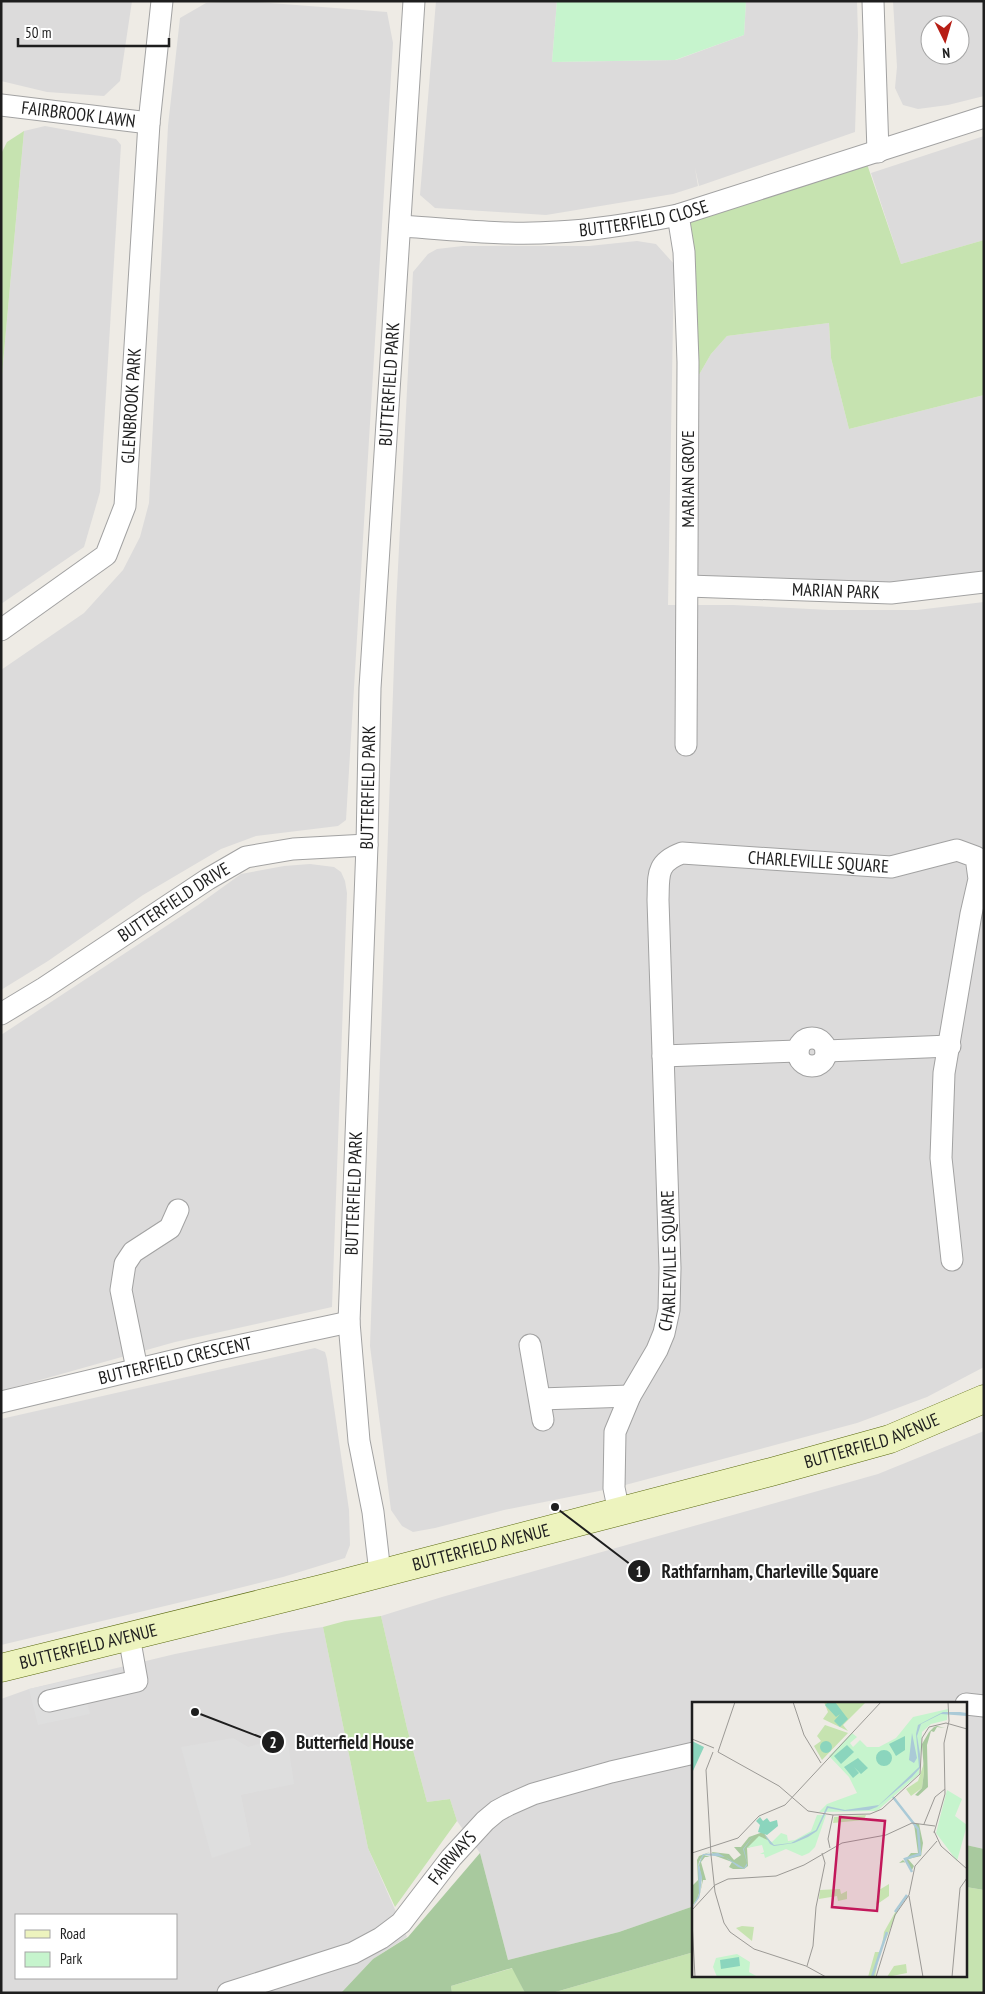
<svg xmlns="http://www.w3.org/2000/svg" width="985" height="1994" font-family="'PT Sans Narrow',sans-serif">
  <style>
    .residential { fill: #dcdbdb; fill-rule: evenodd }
    .grass { fill: #c6e3b0 }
    .forest { fill: #a8c99e }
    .park { fill: #c6f4cd }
    .parking { fill: #dedede }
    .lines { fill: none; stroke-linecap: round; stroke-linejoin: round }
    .minor-casing { stroke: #a2a2a2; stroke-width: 23 }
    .secondary-casing { stroke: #5b6a10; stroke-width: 29 }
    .minor { stroke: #fff; stroke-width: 21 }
    .secondary { stroke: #edf3be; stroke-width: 28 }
    .labels { text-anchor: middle; stroke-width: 4; stroke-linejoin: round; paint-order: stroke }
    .street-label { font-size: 18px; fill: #1e1e1e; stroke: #fff }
    .inset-river { fill: none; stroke: #aacad7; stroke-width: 2.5 }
    .inset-road { fill: none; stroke: #9b9995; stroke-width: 1 }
    .view { fill: #c2185b; fill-opacity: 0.15; stroke: #c2185b; stroke-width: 2.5 }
    .inset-edge { fill: none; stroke: #1e1e1e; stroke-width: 2.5 }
    .leader { fill: none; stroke: #1e1e1e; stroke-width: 2 }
    .callout-dot { fill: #1e1e1e; stroke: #fff; stroke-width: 2 }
    .mark-label { font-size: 15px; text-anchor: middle; font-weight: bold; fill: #fff }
    .callout-label { font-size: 19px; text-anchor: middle; font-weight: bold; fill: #1e1e1e; stroke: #fff; stroke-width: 4; stroke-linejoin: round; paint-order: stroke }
  </style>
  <rect width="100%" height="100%" fill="#eeebe5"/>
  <g class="residential">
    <polygon points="1,1 132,1 120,81 104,96 47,92 1,81"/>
    <polygon points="243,1 387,12 393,43 346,820 338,826 256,836 221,849 143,895 48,961 1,990 1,670 84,613 123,570 140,537 149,503 168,126 180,18 206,3"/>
    <polygon points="436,1 557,1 552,62 676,60 744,35 746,1 857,1 858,35 855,132 699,186 695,168 698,186 673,194 546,215 435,208 420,195"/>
    <path d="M 893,1 L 984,1 L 984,96 L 948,105 L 918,109 L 903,105 L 895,88 L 897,67 ZM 930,25 L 960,25 L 960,55 L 930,55 Z"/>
    <polygon points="45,126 116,139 121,145 100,492 84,547 1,604 1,386 24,131"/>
    <polygon points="984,136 984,240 901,264 871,173"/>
    <polygon points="637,241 656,244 674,264 668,605 733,605 829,610 917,610 984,602 984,1367 927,1397 857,1423 614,1488 504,1510 435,1528 413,1532 402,1526 391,1510 370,1346 396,607 413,272 428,254 437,249 463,246 589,246"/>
    <polygon points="829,323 831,358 849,429 984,395 984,582 688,585 689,392 711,354 727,336"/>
    <polygon points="310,864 334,867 341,872 345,881 347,893 332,1307 175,1342 1,1391 1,1035 198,905 241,874 284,866"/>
    <polygon points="315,1348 325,1352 327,1359 349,1510 350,1545 345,1558 283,1577 207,1596 1,1645 1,1419"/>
    <polygon points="984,1431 984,1849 966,1845 966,1703 694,1703 694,1906 619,1932 508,1960 480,1853 457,1821 450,1799 427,1802 407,1728 381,1616 442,1597 878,1474"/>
    <path d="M 323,1627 L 368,1848 L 407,1937 L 373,1959 L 341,1993 L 1,1993 L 1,1699 L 29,1689 L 175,1654 L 282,1633 ZM 16,1915 L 176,1915 L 176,1978 L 16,1978 Z"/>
  </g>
  <g class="grass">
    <polygon points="24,131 1,386 1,154 7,142"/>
    <polygon points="867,164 901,264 984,240 984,395 849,429 831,358 829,323 727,336 711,354 689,392 687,224 710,213"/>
    <polygon points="381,1616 407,1728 427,1802 450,1799 457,1821 395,1907 368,1848 323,1627 345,1621"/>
    <polygon points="966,1887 984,1890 984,1993 552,1993 694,1952 694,1975 966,1975"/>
    <polygon points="513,1968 525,1993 452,1993 451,1986"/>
  </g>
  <g class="forest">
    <polygon points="966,1845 984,1849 984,1890 966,1887"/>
    <polygon points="480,1853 508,1960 619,1932 694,1906 694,1952 552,1993 525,1993 512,1968 451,1986 452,1993 341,1993 373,1959 408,1937"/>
  </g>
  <polygon class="park" points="557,1 746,1 744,35 675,60 552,62"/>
  <g class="parking">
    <polygon points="112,1671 115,1686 85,1693 90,1714 38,1725 29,1689"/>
    <polygon points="287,1736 294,1784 241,1795 251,1845 212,1858 181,1747 233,1738 248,1747"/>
  </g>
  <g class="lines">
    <g class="minor-casing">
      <g id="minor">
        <polyline points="873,1 878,152"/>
        <path id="s1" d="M 1,105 L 149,123"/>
        <polyline points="678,215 684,252 688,362 686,745"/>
        <path id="s2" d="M 400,226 C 452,229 505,236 557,232 C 598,230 638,223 678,215 L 984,117"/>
        <path id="s3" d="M 688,586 L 891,593 L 984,582"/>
        <path id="s4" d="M 1,630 L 106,555 L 125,506 L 149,123 L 162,1"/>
        <path id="s5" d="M 1,1014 L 44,988 L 208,879 L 246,857 L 293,849 L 367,845"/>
        <circle cx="812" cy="1052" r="14"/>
        <polyline points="826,1051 950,1046"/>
        <polyline points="663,1056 798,1051"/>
        <polyline points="530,1345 543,1420"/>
        <polyline points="137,1369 121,1290 125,1264 133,1252 170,1228 178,1210"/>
        <polyline points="540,1399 630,1396"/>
        <path id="s6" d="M 1,1402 L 214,1351 L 349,1322"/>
        <path id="s7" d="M 619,1512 L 614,1488 L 615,1432 L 630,1396 L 657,1350 L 664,1333 L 669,1310 L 670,1268 L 658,900 C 659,876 655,863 682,853 L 891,867 L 957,850 L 976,857 L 979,879 L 971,914 L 944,1073 L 941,1158 L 952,1260"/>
        <path id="s8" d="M 380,1573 L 373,1512 L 359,1441 L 349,1322 L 367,845 L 370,688 L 414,1"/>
        <polyline points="49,1701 137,1681 129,1636"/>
        <polyline points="966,1704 984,1706"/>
        <path id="s9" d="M 228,1993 L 353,1953 L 381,1938 L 401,1923 L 451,1858 L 485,1821 L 497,1811 L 508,1805 L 533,1794 L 611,1772 L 694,1753"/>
      </g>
    </g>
    <g class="secondary-casing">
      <g id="secondary">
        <path id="s10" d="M 1,1668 L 321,1589 L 771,1472 L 890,1439 L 984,1399"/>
      </g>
    </g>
    <use href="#minor" class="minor"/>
    <use href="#secondary" class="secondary"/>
  </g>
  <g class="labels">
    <g class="street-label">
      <text dy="6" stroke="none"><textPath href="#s1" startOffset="78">FAIRBROOK LAWN</textPath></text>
      <text dy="6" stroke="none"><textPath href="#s2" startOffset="245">BUTTERFIELD CLOSE</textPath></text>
      <text dy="6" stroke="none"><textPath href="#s8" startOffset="1192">BUTTERFIELD PARK</textPath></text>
      <text dy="6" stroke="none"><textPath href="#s4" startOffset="282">GLENBROOK PARK</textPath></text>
      <text transform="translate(688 479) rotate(-90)" y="6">MARIAN GROVE</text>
      <text dy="6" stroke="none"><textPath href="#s3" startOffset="148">MARIAN PARK</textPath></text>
      <text dy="6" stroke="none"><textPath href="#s8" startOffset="788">BUTTERFIELD PARK</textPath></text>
      <text dy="6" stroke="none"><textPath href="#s7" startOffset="820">CHARLEVILLE SQUARE</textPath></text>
      <text dy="6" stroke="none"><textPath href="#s5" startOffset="206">BUTTERFIELD DRIVE</textPath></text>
      <text dy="6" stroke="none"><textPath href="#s8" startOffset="382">BUTTERFIELD PARK</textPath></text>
      <text dy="6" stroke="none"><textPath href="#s7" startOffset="264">CHARLEVILLE SQUARE</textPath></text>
      <text dy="6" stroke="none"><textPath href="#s6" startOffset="179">BUTTERFIELD CRESCENT</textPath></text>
      <text dy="6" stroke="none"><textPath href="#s10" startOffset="900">BUTTERFIELD AVENUE</textPath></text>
      <text dy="6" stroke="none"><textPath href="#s10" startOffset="495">BUTTERFIELD AVENUE</textPath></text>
      <text dy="6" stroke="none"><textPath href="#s10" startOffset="90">BUTTERFIELD AVENUE</textPath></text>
      <text dy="6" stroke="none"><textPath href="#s9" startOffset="271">FAIRWAYS</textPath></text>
    </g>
  </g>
  <g transform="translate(692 1702)">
    <rect width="275" height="275" fill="#eeebe5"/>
    <path d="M 132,0 L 174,0 L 151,23 L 156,29 L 131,17 L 136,10 ZM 133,23 L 156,31 L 130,58 L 122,44 L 129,39 L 125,34 ZM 232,61 L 232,70 L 230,86 L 219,94 L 214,87 L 226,79 ZM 174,113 L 172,118 L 141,121 L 142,115 ZM 197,182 L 197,194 L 184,203 L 187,188 ZM 148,187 L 149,192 L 155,189 L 155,197 L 146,199 L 145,194 L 127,197 L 128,188 ZM 210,198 L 187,254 L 183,275 L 176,275 L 183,250 L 189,250 L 192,230 ZM 50,224 L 62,225 L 60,239 L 44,226 ZM 214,262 L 215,271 L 195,275 L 202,264 Z" fill="#c6e3b0"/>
    <path d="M 245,24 L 253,26 L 245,25 L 242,30 L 239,29 L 235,43 L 236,85 L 226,94 L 223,93 L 230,86 L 232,70 L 230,42 L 237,30 L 242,25 ZM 222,122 L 227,122 L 231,141 L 229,154 L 216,157 L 222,164 L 220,168 L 213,160 L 207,161 L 211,158 L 214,161 L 214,157 L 219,151 L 226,151 ZM 71,130 L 78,139 L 55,146 L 56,164 L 52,167 L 41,167 L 37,165 L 40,160 L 21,153 L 20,150 L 37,152 L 42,158 L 49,153 L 42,145 L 49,145 L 57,135 ZM 18,150 L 12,153 L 18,155 L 13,155 L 9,160 L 14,178 L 11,178 L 7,196 L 10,180 L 7,163 L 10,154 L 7,160 L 6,165 L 9,181 L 6,196 L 0,204 L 0,184 L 6,178 L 5,158 L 7,154 Z" fill="#a8c99e"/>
    <path d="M 256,7 L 255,18 L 239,22 L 230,30 L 227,72 L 185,109 L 127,110 L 135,102 L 165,91 L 157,75 L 137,54 L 160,31 L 165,35 L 158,41 L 161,45 L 168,38 L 175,45 L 187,45 L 204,36 L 221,15 ZM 255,88 L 270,97 L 263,114 L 275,123 L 265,159 L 244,131 ZM 125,113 L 134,113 L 123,145 L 117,151 L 110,154 L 94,147 L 73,156 L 72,152 L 68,152 L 72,150 L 70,143 L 55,146 L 67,134 L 80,140 L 89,131 L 95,133 L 96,139 L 103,138 L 119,129 ZM 45,252 L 58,260 L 57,270 L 66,275 L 25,275 L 21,265 L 24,256 Z" fill="#c6f4cd"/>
    <path d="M 136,0 L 143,0 L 156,17 L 148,25 L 142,19 L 148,12 L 144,15 L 133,3 ZM 213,34 L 213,48 L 204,54 L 197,42 ZM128 45a6 6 0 1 1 12 0a6 6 0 1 1-12 0ZM 0,39 L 12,45 L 1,69 L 0,69 ZM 155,43 L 162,50 L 149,62 L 142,54 ZM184 56a8 8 0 1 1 16 0a8 8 0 1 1-16 0ZM 166,56 L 176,66 L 169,72 L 162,65 L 167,71 L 161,76 L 152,65 ZM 68,115 L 71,119 L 75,116 L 78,120 L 85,118 L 86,124 L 75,133 L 66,130 L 68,123 L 64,119 ZM 47,255 L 48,264 L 29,267 L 28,258 Z" fill="#8bd5bd"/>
    <path d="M 251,10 L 268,10 L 275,11 L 275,14 L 249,12 L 229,22 L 225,34 L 228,52 L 228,66 L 220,75 L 185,105 L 177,108 L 152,109 L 136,106 L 125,129 L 116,135 L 102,141 L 82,144 L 78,142 L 72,132 L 62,133 L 52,147 L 55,160 L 55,164 L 52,167 L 46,165 L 33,155 L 12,153 L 7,163 L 10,175 L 8,192 L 7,196 L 0,206 L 7,192 L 6,164 L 11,152 L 26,151 L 52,166 L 55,161 L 51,147 L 62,133 L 72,132 L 82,143 L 99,141 L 124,128 L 135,104 L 153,108 L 187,103 L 227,65 L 224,32 L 226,23 ZM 220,31 L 225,56 L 222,61 L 217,58 Z" fill="#aacad7"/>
    <path class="inset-river" d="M 201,95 L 226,127 L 228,152 L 213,157 L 220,170M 203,210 L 215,193M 180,275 L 195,230"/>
    <path class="inset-road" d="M 101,0 L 112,33 L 129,61M 0,37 L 22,46M 21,50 L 14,68 L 19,153 L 23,190 L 32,221 L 38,230 L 62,247 L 114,264 L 134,275M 26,50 L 87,84 L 116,109 L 141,113 L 178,112 L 190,107 L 228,72 L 230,36 L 237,25 L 254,21 L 275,27M 26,50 L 43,0M 232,122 L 243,95 L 253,87M 242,129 L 249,144 L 275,167M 242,131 L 253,92 L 252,41 L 257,19 L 256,0M 138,146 L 136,137 L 141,113M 0,151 L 46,136 L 67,114 L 93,103 L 189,0M 217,194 L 231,275M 0,208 L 23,183 L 36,177 L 84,174 L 112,163 L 150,141 L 194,133 L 220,121 L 243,124M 0,219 L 3,275M 115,264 L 121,244 L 124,205 L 133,161 L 130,151M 184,275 L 203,213 L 217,193 L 223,164 L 245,139M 260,275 L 268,186 L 275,176"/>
    <path class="view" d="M 148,115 L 193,119 L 185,209 L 140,205 Z"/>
    <rect width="275" height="275" class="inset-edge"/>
  </g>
  <path class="leader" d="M555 1507L639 1571M195 1712L273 1742"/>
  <g class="callout-dot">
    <circle cx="555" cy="1507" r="5"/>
    <circle cx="195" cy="1712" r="5"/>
    <circle cx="639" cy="1571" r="12"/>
    <circle cx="273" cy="1742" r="12"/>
  </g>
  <g class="mark-label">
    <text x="639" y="1577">1</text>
    <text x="273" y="1748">2</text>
  </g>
  <g class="callout-label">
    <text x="770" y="1578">Rathfarnham, Charleville Square</text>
    <text x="355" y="1749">Butterfield House</text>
  </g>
  <rect width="985" height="1994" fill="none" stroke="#1e1e1e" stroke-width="5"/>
  <rect x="15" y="1914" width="162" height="65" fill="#ffffff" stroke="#a5a5a5"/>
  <rect x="25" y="1930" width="25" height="8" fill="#edf3be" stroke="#a5a5a5"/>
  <text x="60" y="1939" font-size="15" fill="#1e1e1e">Road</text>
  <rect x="25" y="1952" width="25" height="15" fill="#c6f4cd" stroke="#a5a5a5"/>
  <text x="60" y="1964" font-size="15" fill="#1e1e1e">Park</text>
  <g transform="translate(945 40) rotate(175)"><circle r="24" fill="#ffffff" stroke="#a5a5a5"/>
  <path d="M0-4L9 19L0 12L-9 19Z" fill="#b71e15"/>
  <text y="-8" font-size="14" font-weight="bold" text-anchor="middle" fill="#1e1e1e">N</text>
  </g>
  <path d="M18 38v8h151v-8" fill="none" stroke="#1e1e1e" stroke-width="2.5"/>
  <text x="25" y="38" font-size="15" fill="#1e1e1e" stroke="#ffffff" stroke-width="4" paint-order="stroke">50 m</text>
</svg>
